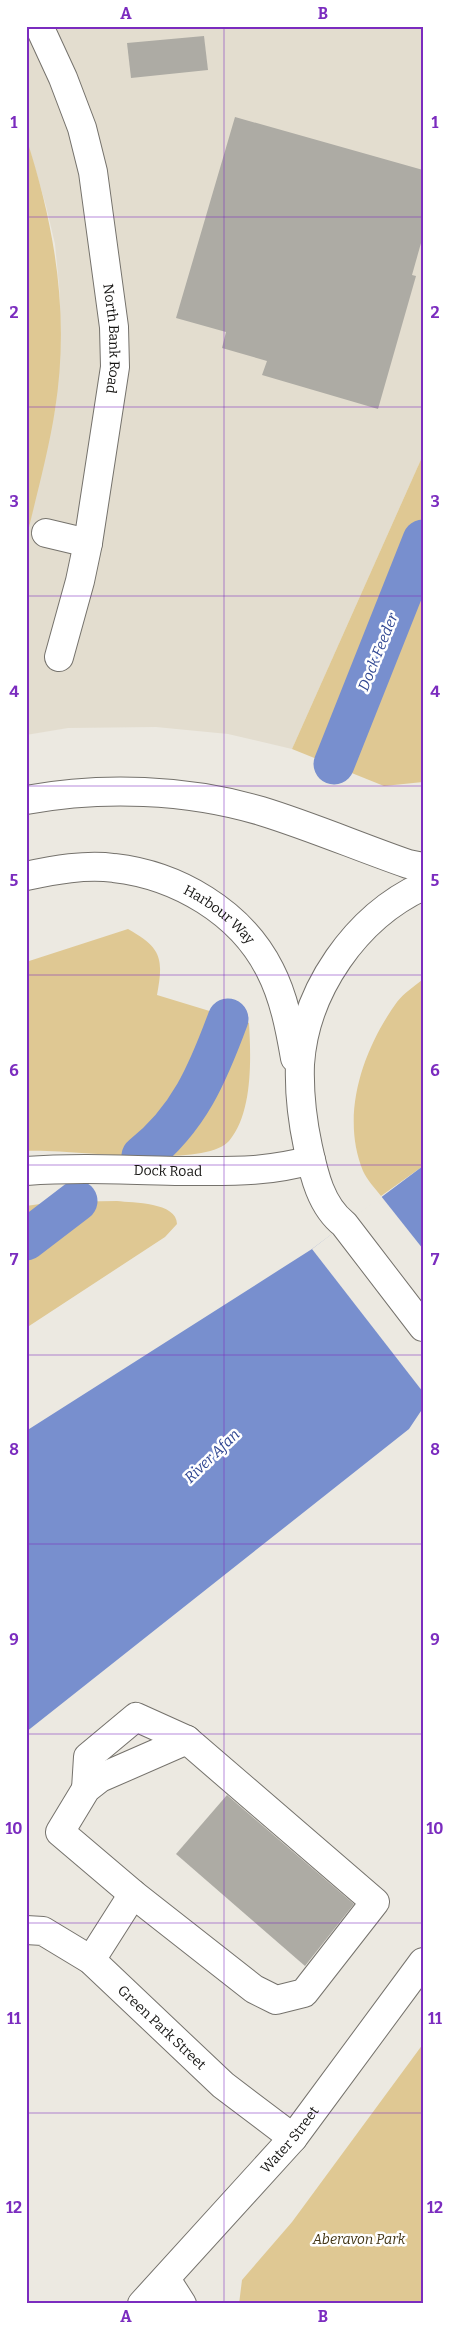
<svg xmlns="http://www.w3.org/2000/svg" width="449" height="2330" font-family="Bitter,serif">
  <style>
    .built { fill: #e3ddcf }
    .green { fill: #dfc893 }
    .water { fill: #788fce }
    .pier { fill: #ece9e1 }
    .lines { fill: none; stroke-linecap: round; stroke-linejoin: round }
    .canal { stroke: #788fce; stroke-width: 41 }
    .building { fill: #adaba4 }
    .minor-casing { stroke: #75726c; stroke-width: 30 }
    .major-casing { stroke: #75726c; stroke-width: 30 }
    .minor { stroke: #fff; stroke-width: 28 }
    .major { stroke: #fff; stroke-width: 28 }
    .grid { fill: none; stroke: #7b2cbf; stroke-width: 1; stroke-opacity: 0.55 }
    .labels { text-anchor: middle; stroke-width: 5; stroke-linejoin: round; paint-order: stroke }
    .street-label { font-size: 14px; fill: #151412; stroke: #fff }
    .park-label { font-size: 14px; font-style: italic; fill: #433616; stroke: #fff }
    .water-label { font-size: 15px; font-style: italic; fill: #314893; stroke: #fff }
    .neatline { fill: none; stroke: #7b2cbf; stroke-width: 2 }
    .grid-label { font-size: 16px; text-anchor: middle; font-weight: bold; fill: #7b2cbf }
  </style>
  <rect width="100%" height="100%" fill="#ece9e1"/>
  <polygon class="built" points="26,26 423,26 423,455 292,749 228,734 156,727 68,728 26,735 26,540 55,410 60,351 60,296 55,244 46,206 26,137"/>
  <g class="green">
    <path d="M 26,137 C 55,227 70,315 55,410 C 48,454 36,497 26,540 Z"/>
    <polygon points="423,455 423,782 384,786 292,749"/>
    <path d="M 128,929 C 161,948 164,957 157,995 L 249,1023 C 251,1058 253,1113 229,1141 C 204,1170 66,1148 26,1151 L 26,962 Z"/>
    <path d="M 423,979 L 423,1166 L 381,1196 C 375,1188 367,1180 363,1171 C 340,1115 363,1049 397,1002 C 404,993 415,986 423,979 Z"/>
    <path d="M 117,1201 C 133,1203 177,1202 177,1224 L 165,1237 L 26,1328 L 26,1206 L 54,1202 Z"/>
    <polygon points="423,2044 423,2304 239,2304 242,2280 292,2222"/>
  </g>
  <polygon class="water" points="423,1166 423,1408 409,1429 26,1732 26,1431 312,1249"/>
  <polygon class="pier" points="381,1196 423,1249 423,1392 312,1249"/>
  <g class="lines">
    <g class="canal">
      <polyline points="334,764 423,540"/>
      <path d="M 142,1156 C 189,1119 208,1073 228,1019"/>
      <polyline points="26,1240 77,1201"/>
    </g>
  </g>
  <g class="building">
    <polygon points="204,36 208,70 131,78 127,43"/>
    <polygon points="235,117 423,170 423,236 412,275 416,276 378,409 262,375 267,361 222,348 226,332 176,318"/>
    <polygon points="227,1795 354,1904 305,1966 176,1854"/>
  </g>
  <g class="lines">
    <g class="minor-casing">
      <g id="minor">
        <path id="s1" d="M 39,26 L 63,78 L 82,128 L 93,172 L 114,327 L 115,367 L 88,543 L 80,581 L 59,657"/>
        <polyline points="46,533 88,543"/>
        <path id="s2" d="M 26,1171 C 78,1167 130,1170 182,1171 C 229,1171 265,1173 311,1160"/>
        <polygon points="187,1740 375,1902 304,1993 276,2000 254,1989 133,1894 60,1832 86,1789 100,1778"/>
        <polyline points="86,1789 88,1757 136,1717 187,1740"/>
        <path id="s3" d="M 26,1930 L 43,1931 L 91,1960 L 223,2085 L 293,2138"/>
        <polyline points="91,1960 133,1894"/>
        <polyline points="166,2279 182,2304"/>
        <path id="s4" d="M 142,2304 L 293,2138 L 423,1962"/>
      </g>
    </g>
    <g class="major-casing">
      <g id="major">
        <path d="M 26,800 C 102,786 187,789 261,811 C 310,826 359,847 408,864 L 423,867"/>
        <path id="s5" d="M 26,876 C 54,870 86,864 114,868 C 177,875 241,912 270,970 C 284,997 290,1029 295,1058"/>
        <path d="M 423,886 C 356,917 305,990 300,1064 C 299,1092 302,1119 308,1147 C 314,1175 321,1206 344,1224 L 423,1327"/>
      </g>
    </g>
    <use href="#minor" class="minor"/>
    <use href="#major" class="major"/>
  </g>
  <path class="grid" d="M 224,26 L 224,2304M 26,217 L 423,217M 26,407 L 423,407M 26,596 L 423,596M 26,786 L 423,786M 26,975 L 423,975M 26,1165 L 423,1165M 26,1355 L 423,1355M 26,1544 L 423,1544M 26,1734 L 423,1734M 26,1923 L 423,1923M 26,2113 L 423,2113"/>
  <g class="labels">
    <g class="street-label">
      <text dy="5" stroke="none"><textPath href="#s1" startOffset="324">North Bank Road</textPath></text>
      <text dy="5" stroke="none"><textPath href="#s5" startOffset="206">Harbour Way</textPath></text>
      <text dy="5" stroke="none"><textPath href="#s2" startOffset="142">Dock Road</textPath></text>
      <text dy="5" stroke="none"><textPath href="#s3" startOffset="171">Green Park Street</textPath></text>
      <text dy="5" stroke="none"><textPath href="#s4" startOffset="221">Water Street</textPath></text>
    </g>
    <g class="park-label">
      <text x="359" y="2244">Aberavon Park</text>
    </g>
    <g class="water-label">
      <text transform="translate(378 652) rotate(-68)" y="5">Dock Feeder</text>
      <text transform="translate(212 1456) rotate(-44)" y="5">River Afan</text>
    </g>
  </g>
  <rect width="449" height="2330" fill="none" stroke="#ffffff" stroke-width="55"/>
  <rect x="28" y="28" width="394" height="2274" class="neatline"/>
  <g class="grid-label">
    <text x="126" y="19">A</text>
    <text x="323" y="19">B</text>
    <text x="14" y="128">1</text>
    <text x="435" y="128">1</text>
    <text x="14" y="318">2</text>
    <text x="435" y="318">2</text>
    <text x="14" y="507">3</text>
    <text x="435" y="507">3</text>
    <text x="14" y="697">4</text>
    <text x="435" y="697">4</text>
    <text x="14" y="886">5</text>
    <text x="435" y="886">5</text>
    <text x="14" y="1076">6</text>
    <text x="435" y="1076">6</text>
    <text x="14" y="1265">7</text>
    <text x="435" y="1265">7</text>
    <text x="14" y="1455">8</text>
    <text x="435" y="1455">8</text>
    <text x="14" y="1645">9</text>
    <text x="435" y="1645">9</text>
    <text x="14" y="1834">10</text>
    <text x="435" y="1834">10</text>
    <text x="14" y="2024">11</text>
    <text x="435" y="2024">11</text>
    <text x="14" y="2213">12</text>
    <text x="435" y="2213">12</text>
    <text x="126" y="2322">A</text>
    <text x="323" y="2322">B</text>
  </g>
</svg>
